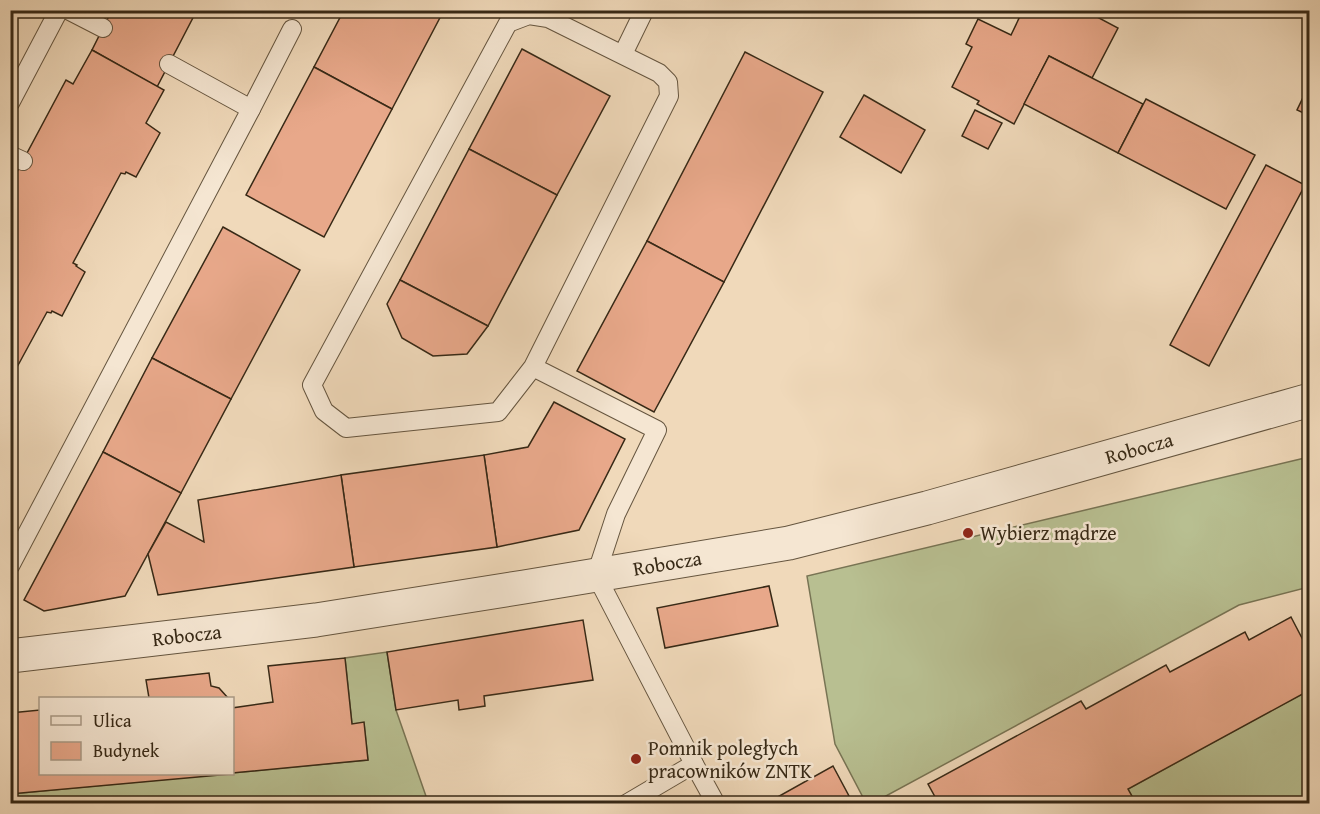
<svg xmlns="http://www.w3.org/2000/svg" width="1320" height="814" font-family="'Gentium Book Plus',serif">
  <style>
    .grass { fill: #b8bf91; stroke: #787454; stroke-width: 1.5 }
    .building { fill: #e8a88a; stroke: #372916; stroke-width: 1.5 }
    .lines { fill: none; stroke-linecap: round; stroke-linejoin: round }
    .lane-casing { stroke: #65553f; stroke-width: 20 }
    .street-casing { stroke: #65553f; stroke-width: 35 }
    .lane { stroke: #f5e6d2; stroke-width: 18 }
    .street { stroke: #f5e6d2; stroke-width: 33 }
    .poi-dot { fill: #8f2418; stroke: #f5e6d2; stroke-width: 2 }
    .labels { text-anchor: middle; stroke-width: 5; stroke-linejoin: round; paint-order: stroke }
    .street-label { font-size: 20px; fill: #372916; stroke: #f5e6d2 }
    .poi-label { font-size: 20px; fill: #372916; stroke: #f5e6d2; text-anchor: start }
  </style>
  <rect width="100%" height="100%" fill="#f0d9ba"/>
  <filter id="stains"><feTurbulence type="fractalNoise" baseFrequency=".00333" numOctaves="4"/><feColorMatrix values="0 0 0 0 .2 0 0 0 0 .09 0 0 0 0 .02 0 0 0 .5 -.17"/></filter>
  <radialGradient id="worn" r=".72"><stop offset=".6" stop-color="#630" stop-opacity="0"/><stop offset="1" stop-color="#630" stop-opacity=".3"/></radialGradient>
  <g class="grass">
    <polygon points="1309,457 1309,587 1239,605 873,803 866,803 835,744 807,576"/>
    <polygon points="387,652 396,710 428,802 425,804 21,804 11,794 368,760 364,723 352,724 345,658"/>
    <polygon points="1309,690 1309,803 1123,804 1133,798 1128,789"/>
  </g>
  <g class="building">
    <polygon points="112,10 197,10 157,87 92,50"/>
    <polygon points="344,10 444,10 392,109 314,67"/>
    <polygon points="1023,10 1084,10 1118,28 1092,78 1049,56 1014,124 977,104 979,101 952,87 972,47 966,44 978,19 1011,35"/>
    <polygon points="522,49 610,96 557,195 469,149"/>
    <polygon points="92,50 164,90 146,123 160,133 136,177 126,172 125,174 121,173 73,263 77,265 76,266 85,272 62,316 52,311 51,313 47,312 10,380 10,185 66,80 73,84"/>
    <polygon points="745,52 823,92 724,282 647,241"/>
    <polygon points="1049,56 1143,104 1118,153 1024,104"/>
    <polygon points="314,67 392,109 324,237 246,195"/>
    <polygon points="1310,83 1310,116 1297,110"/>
    <polygon points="864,95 925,130 901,173 840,137"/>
    <polygon points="1146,99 1255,155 1226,209 1118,153"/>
    <polygon points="975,110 1002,123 988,149 962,136"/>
    <polygon points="469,149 557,195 488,326 400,280"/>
    <polygon points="1266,165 1305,185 1209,366 1170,345"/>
    <polygon points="223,227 300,270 231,399 152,358"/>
    <polygon points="647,241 724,282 654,412 577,371"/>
    <polygon points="400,280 488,326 467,354 433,356 402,338 387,304"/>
    <polygon points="152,358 231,399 181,493 103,452"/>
    <polygon points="554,402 625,439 579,530 497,547 484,455 528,447"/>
    <polygon points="103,452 181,493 125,596 44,611 24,600"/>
    <polygon points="484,455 497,547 354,567 341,475"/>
    <polygon points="341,475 354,567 158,595 148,554 166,522 204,542 198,500"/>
    <polygon points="769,586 778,626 665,648 657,608"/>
    <polygon points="1291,617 1303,640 1310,636 1310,690 1128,789 1133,798 1123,804 939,804 928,784 1081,701 1086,709 1166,665 1170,672 1245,632 1249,640"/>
    <polygon points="583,620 593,680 484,696 485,706 459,710 458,700 396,710 387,652"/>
    <polygon points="345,658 352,724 364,722 368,760 232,773 232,708 273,702 268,666"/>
    <polygon points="209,673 211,686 219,688 228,698 145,698 149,698 146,680"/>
    <polygon points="40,710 40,774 231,774 10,794 10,713"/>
    <polygon points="833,766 849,796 835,804 765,804"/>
  </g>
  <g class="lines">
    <g class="lane-casing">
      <g id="lane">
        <polyline points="68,10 103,28"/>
        <polyline points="623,54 643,13 642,10"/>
        <polyline points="10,103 59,10"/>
        <polyline points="251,109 292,29"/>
        <polyline points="10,155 23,161"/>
        <polyline points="533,367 669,96 668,82 659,73 548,18 529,15 508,23 312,385 324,411 346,428 498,412 533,367 657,430 616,514 596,575 694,764 716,804"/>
        <polyline points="10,566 251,109 169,64"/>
        <polyline points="626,804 694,764"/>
      </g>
    </g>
    <g class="street-casing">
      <g id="street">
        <path id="s1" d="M 10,656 L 316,620 L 524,587 L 789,543 L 927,508 L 1310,400"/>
      </g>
    </g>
    <use href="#lane" class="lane"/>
    <use href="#street" class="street"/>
  </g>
  <g class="poi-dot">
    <circle cx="968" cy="533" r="6"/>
    <circle cx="636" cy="759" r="6"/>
  </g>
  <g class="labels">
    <g class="street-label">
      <text dy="7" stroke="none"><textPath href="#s1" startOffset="1150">Robocza</textPath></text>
      <text dy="7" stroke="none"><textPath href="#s1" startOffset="664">Robocza</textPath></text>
      <text dy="7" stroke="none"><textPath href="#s1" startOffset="178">Robocza</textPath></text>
    </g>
    <g class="poi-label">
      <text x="980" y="540">Wybierz mądrze</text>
      <text x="648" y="755">Pomnik poległych<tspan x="648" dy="23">pracowników ZNTK</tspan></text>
    </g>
  </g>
  <rect width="1320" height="814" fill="none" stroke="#f0d9ba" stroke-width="36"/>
  <rect x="12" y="12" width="1296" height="790" fill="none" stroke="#372916" stroke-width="3"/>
  <rect x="18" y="18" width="1284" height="778" fill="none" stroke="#372916" stroke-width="1.5"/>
  <rect x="39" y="697" width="195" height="78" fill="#f5e6d2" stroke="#a99a87" stroke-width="1.5"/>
  <rect x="51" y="716" width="30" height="9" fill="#f5e6d2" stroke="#a99a87" stroke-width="1.5"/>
  <text x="93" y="727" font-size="18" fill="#372916">Ulica</text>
  <rect x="51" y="742" width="30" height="18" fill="#e8a88a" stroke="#a99a87" stroke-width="1.5"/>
  <text x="93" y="757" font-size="18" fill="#372916">Budynek</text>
  <rect width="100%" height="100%" filter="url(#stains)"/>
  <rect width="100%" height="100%" fill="url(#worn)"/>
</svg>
